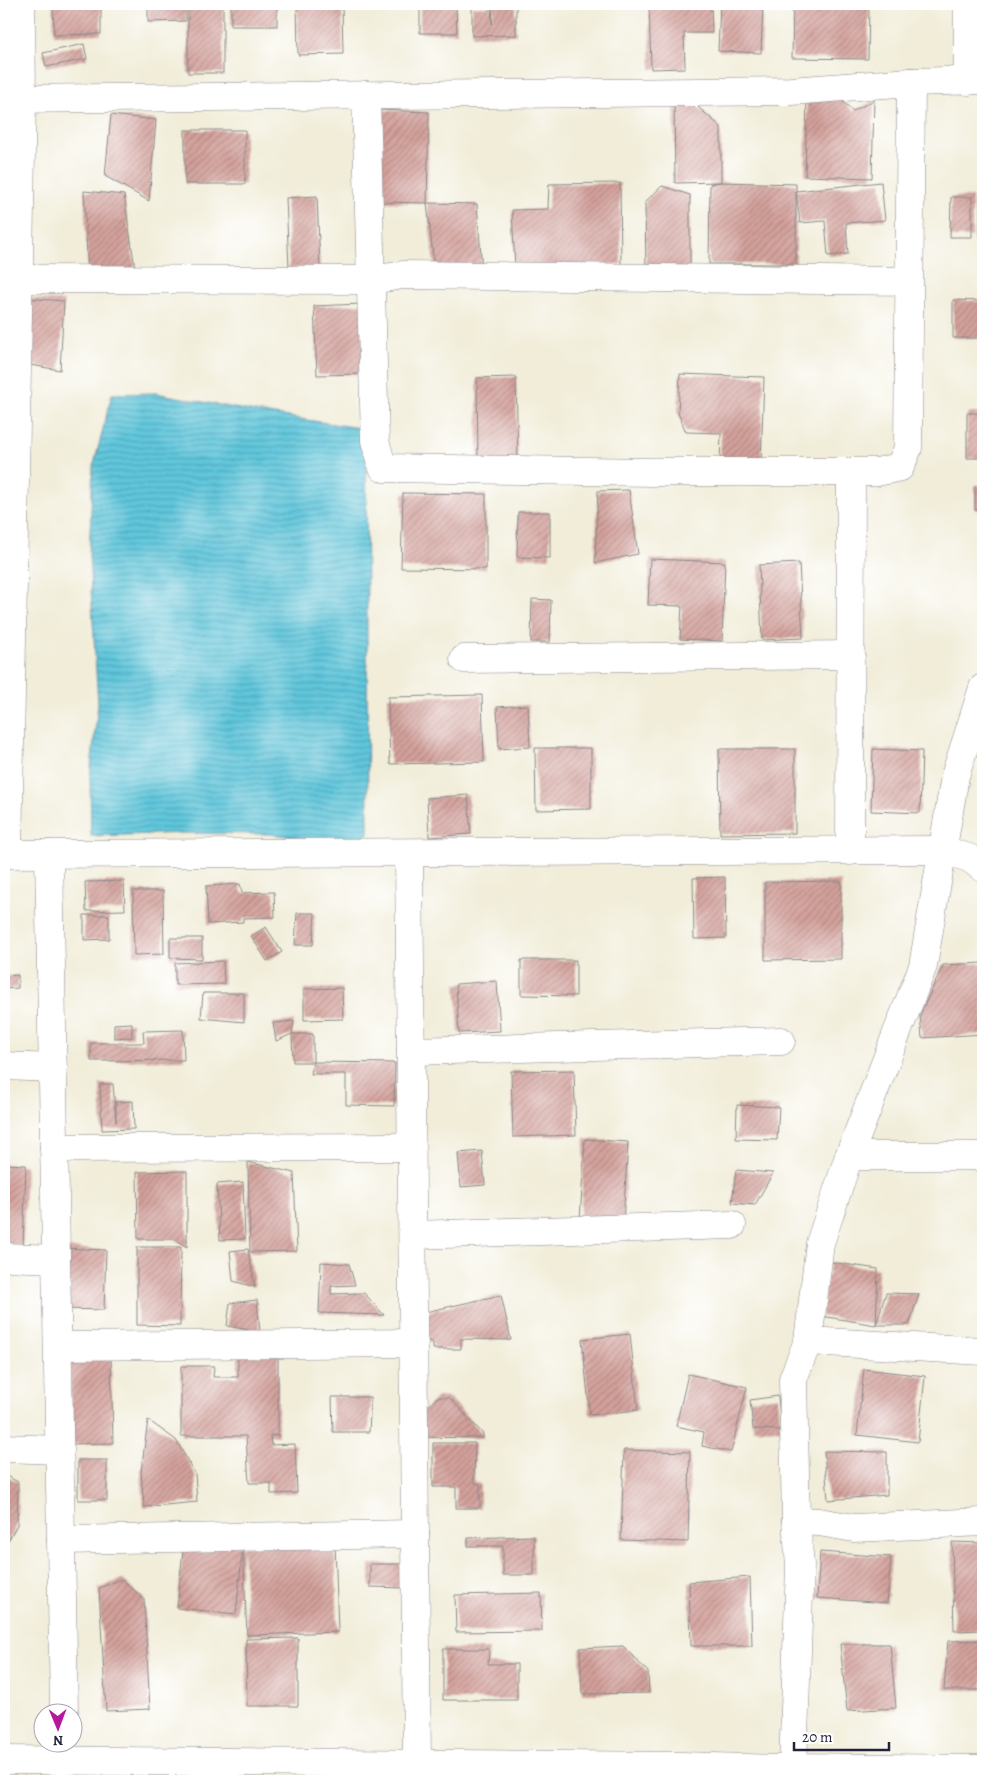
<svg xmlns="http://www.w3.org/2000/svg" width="987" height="1785" font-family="Alegreya,serif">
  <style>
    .water { fill: url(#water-rules); stroke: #41748c }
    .building { fill: url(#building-hatch) }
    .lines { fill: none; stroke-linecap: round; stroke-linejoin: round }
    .minor-casing { stroke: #8a888a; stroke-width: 29 }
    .minor { stroke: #fff; stroke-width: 28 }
  </style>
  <defs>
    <pattern id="water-rules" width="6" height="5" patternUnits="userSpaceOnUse" patternTransform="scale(1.25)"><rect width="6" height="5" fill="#60c7dc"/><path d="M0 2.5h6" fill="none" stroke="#4fa1b4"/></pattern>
    <pattern id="building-hatch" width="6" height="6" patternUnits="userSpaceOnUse" patternTransform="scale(1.25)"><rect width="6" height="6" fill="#d4a19b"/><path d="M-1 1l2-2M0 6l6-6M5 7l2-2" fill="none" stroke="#ac8380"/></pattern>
  </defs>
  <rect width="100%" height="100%" fill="#fff"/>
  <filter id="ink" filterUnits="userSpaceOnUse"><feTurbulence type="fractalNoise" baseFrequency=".02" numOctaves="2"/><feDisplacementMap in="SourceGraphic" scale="10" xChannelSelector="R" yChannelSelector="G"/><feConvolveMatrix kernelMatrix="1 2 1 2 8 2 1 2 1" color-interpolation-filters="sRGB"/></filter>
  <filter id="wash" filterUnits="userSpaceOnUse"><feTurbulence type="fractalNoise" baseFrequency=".0096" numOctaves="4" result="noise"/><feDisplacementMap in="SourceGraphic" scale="20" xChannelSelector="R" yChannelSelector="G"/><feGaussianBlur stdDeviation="1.12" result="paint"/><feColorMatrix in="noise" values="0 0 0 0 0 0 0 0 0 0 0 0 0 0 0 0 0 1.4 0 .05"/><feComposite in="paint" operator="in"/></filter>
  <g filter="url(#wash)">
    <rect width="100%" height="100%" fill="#f1edd9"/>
    <polygon class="water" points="156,393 255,412 366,429 368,834 354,844 271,834 185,833 91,836 90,777 98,704 89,555 93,468 112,394"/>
    <g id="blocks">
      <g class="building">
        <polygon points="53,4 101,4 101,34 54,35"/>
        <polygon points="148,4 186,4 186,21 148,22"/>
        <rect x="188" y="4" width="35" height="69"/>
        <rect x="231" y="4" width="46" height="22"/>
        <polygon points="297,4 342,4 343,54 298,55"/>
        <polygon points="420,4 456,4 457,33 420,33"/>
        <polygon points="493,4 516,4 516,35 472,36 472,6 491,6 492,24"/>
        <polygon points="649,4 711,4 712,33 684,33 685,68 651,69"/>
        <polygon points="720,4 763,4 761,53 718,51"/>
        <polygon points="793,4 869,4 868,59 792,58"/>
        <polygon points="84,44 87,59 46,67 43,53"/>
        <polygon points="807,96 837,96 853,111 874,100 872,178 805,176"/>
        <polygon points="674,100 690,100 721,127 721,182 796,184 796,264 709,264 710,184 721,182 675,183"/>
        <polygon points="378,110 429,112 427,203 376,202"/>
        <polygon points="111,115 156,120 149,201 105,176"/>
        <rect x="185" y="130" width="60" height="54"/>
        <polygon points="881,182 885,220 846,223 848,254 828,256 825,221 800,223 796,191"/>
        <polygon points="620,183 621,264 515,268 512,210 548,209 549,184"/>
        <polygon points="662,186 690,195 690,275 646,275 645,202"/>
        <polygon points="84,191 124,195 136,275 88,277"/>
        <rect x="980" y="194" width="3" height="41"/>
        <polygon points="317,196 320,267 289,268 286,198"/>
        <polygon points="951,197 972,197 972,237 950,237"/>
        <polygon points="427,203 477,204 482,270 435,273"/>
        <polygon points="26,298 64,301 60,370 24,364"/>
        <polygon points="953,300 983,301 983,338 953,338"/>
        <polygon points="362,304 365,374 317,375 314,306"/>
        <polygon points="680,374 764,377 761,464 720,463 721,433 686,432 678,413"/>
        <polygon points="516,377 518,460 478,461 477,378"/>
        <rect x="967" y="413" width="16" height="45"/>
        <rect x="975" y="486" width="8" height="24"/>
        <polygon points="629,490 638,554 595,563 598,491"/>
        <polygon points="403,493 486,494 486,569 401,568"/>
        <polygon points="518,512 550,512 550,558 517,557"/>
        <polygon points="650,559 725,562 722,641 680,639 682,606 648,605"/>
        <polygon points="799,563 803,638 762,640 759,565"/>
        <polygon points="532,599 551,600 550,642 531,642"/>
        <polygon points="482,695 484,762 390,764 388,697"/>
        <polygon points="528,705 530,747 499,749 497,707"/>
        <polygon points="535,748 591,748 591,809 536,810"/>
        <polygon points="719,749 795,749 795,833 720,834"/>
        <polygon points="873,749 922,751 920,813 871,811"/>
        <polygon points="468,795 471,834 429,837 427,798"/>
        <polygon points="725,877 726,938 694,939 693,878"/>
        <polygon points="124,881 125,910 86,911 85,882"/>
        <polygon points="841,881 841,959 765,960 765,882"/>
        <polygon points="240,884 242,893 274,892 275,917 243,918 243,922 208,924 206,886"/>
        <polygon points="133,891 163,891 164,954 134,955"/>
        <polygon points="297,913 315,913 313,945 295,945"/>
        <polygon points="84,915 109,915 109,939 84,940"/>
        <polygon points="266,927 282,952 267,961 251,936"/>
        <polygon points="170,938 202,938 202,959 170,958"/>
        <polygon points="521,960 576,960 576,996 521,995"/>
        <polygon points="223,961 224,984 175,985 175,963"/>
        <polygon points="983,963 983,1034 922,1038 920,1015 943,965"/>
        <polygon points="18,975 18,988 4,989 4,976"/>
        <polygon points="497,981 500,1031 459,1033 456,984"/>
        <polygon points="342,988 343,1019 304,1020 304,989"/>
        <polygon points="203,993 244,993 244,1022 201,1018"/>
        <polygon points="294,1021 292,1034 276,1041 273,1023"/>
        <polygon points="132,1023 132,1037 114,1038 114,1024"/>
        <polygon points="183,1030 184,1060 91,1061 91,1043 144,1043 143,1031"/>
        <polygon points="292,1034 313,1034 313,1062 293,1062"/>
        <polygon points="313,1062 395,1063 394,1106 346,1105 346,1074 311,1074"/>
        <polygon points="574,1070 576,1135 513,1137 511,1071"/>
        <polygon points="100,1084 113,1084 116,1122 116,1102 133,1101 134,1129 102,1130"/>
        <polygon points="737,1105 779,1107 777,1140 736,1139"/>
        <polygon points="585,1139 628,1142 623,1223 580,1220"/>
        <polygon points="482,1151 485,1185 461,1187 458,1153"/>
        <polygon points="248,1162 294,1173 297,1251 250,1252"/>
        <polygon points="4,1164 26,1165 23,1246 4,1245"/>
        <polygon points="736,1170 773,1173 755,1205 732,1203"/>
        <polygon points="187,1171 187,1247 174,1239 138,1239 137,1172"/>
        <polygon points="243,1182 245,1239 220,1240 217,1184"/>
        <polygon points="137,1247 181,1247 180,1326 137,1325"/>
        <polygon points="63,1248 106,1250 104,1310 62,1309"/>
        <polygon points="248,1249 255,1287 233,1281 230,1251"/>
        <polygon points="321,1262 349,1264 355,1285 331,1286 331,1294 364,1293 384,1315 319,1313"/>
        <polygon points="830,1262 878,1269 876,1325 886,1293 919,1294 909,1325 876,1325 821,1316"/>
        <polygon points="501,1295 511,1340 461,1339 461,1349 433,1349 433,1343 427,1340 421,1313"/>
        <polygon points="257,1300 260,1332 227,1326 230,1303"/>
        <polygon points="4,1316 8,1317 5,1404 4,1404"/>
        <polygon points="630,1334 638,1410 590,1415 582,1339"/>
        <polygon points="238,1350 278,1350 278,1436 270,1435 271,1445 295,1444 297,1493 271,1494 271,1483 249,1483 246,1436 181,1436 181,1366 214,1366 213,1377 238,1377"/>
        <polygon points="111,1357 113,1443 71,1444 70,1358"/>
        <polygon points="864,1369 925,1376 918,1442 857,1435"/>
        <polygon points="688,1374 747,1387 731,1452 702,1446 704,1432 676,1426"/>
        <polygon points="778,1396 781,1430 753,1429 750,1400"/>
        <polygon points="332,1397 371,1397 369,1432 333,1432"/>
        <polygon points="437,1397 450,1398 483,1434 483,1438 419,1437 420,1415"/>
        <polygon points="148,1420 176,1440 195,1474 197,1502 144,1507 141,1472"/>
        <polygon points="433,1443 475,1443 474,1482 480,1484 480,1508 456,1508 456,1487 433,1487"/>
        <polygon points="624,1450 690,1452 688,1542 621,1540"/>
        <polygon points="824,1451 887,1452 887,1495 828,1500"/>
        <rect x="78" y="1460" width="29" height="40"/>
        <polygon points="4,1475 18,1482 17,1525 4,1548"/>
        <polygon points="534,1536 534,1575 503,1575 503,1546 468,1546 468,1538"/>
        <polygon points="184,1540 243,1546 236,1614 177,1608"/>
        <polygon points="335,1542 338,1632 247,1635 243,1546"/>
        <polygon points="952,1542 983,1543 983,1630 954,1631"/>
        <polygon points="820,1552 891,1557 887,1603 817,1598"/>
        <polygon points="370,1564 408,1564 407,1588 370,1587"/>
        <polygon points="750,1577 752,1646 691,1646 689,1582"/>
        <polygon points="122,1579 144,1599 150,1709 106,1711 99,1588"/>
        <polygon points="541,1593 542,1631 456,1632 455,1595"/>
        <polygon points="298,1638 298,1706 247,1706 246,1639"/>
        <polygon points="983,1640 983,1690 944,1690 948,1641"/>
        <polygon points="840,1644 890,1644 896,1708 847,1711"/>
        <polygon points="623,1646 648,1672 649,1693 582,1694 580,1648"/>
        <polygon points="443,1649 489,1649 488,1664 517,1664 517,1700 443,1700"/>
        <polygon points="556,1777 556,1781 516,1781 516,1778"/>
      </g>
    </g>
  </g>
  <g filter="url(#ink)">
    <use href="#blocks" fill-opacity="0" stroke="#8a888a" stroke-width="1"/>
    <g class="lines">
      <g class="minor-casing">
        <g id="minor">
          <polyline points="968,4 968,81"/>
          <polyline points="366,95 375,441 383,468 653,472 877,472 900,467 908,448 911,82"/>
          <polyline points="4,99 791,91 911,82 983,80"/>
          <polyline points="18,279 372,280 403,275 909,281"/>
          <polyline points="464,659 851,655"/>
          <polyline points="850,851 851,472"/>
          <polyline points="409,853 417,1764"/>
          <polyline points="4,854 943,850 969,858 983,868"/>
          <polyline points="8,854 22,99 21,4"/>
          <polyline points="49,854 64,1712"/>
          <polyline points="411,1051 781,1041"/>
          <polyline points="4,1066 53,1068"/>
          <polyline points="54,1148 412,1147"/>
          <polyline points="849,1156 983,1156"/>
          <polyline points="413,1235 732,1225"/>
          <polyline points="4,1257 56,1259"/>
          <polyline points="808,1341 983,1351"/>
          <polyline points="58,1346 414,1343"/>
          <polyline points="4,1448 60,1450"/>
          <polyline points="796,1521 819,1522 854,1528 983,1522"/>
          <polyline points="61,1540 415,1534"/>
          <polyline points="4,1760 682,1766 779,1769 793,1767 983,1769"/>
          <polyline points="793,1767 800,1565 796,1521 793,1379 808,1341 820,1243 849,1156 923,966 955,776 983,688"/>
        </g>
      </g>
      <use href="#minor" class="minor"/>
    </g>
  </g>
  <rect width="987" height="1785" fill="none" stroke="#fff" stroke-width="20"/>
  <g transform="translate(58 1728) rotate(179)"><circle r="24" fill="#ffffff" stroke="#a7a7b1"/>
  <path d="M0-4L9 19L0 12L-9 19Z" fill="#b5179e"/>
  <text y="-8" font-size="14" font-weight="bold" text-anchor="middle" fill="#22223b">N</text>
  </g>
  <path d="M794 1742v8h95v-8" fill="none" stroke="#22223b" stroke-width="2.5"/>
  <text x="802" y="1742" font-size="15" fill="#22223b" stroke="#ffffff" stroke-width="4" paint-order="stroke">20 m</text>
</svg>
